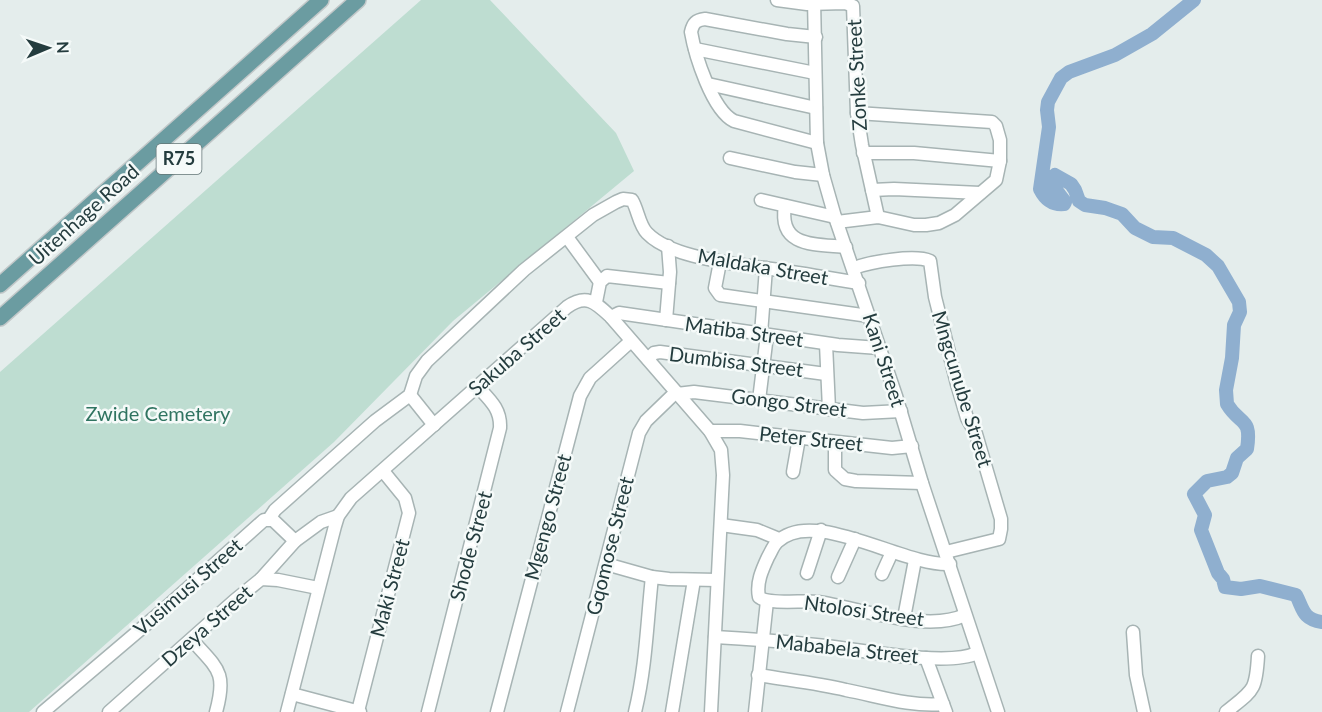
<svg xmlns="http://www.w3.org/2000/svg" width="1322" height="712" font-family="Lato,sans-serif">
  <style>
    .green { fill: #beddd1 }
    .lines { fill: none; stroke-linecap: round; stroke-linejoin: round }
    .river { stroke: #8fafcf; stroke-width: 14 }
    .minor-casing { stroke: #a7b4b4; stroke-width: 15 }
    .major-casing { stroke: #c2c8c9; stroke-width: 18 }
    .minor { stroke: #fff; stroke-width: 12 }
    .major { stroke: #6b9ca1; stroke-width: 15 }
    .labels { text-anchor: middle; stroke-width: 5; stroke-linejoin: round; paint-order: stroke }
    .shield { fill: #f5faf9; stroke: #637576; stroke-width: 1.5 }
    .shield-label { font-size: 18px; font-weight: bold; fill: #243c3e }
    .street-label { font-size: 20px; fill: #243c3e; stroke: #f5faf9 }
    .park-label { font-size: 20px; fill: #307461; stroke: #f5faf9 }
  </style>
  <rect width="100%" height="100%" fill="#e4edec"/>
  <polygon class="green" points="421,0 490,0 616,133 634,171 453,321 334,442 29,712 0,712 0,372"/>
  <g class="lines">
    <path class="river" d="M 1194,0 L 1152,34 L 1115,55 L 1069,72 L 1061,78 L 1048,102 L 1047,110 L 1049,127 L 1040,189 C 1045,199 1053,205 1064,204 L 1065,202 C 1059,193 1053,189 1052,178 L 1055,175 L 1071,184 L 1075,190 L 1079,201 L 1085,205 L 1105,208 L 1122,214 L 1135,228 L 1153,237 L 1173,238 L 1206,255 L 1218,266 L 1239,302 L 1240,312 L 1234,325 L 1232,358 L 1226,390 L 1227,404 C 1240,426 1252,416 1247,449 L 1237,458 L 1232,473 L 1227,477 L 1207,481 L 1194,494 L 1205,515 L 1201,530 L 1218,573 L 1223,579 L 1225,587 L 1241,589 L 1260,586 L 1296,595 C 1303,608 1302,619 1322,622"/>
    <g class="minor-casing">
      <g id="minor">
        <polyline points="777,0 807,4 845,3 853,6 857,113 862,145 878,217"/>
        <polyline points="814,0 817,143 823,175 835,217 896,396 922,483 998,712"/>
        <path d="M 816,37 L 787,34 L 705,19 C 696,20 693,23 691,32 C 695,55 712,110 734,121 L 817,143"/>
        <polyline points="695,49 815,73"/>
        <polyline points="708,84 816,108"/>
        <polyline points="863,153 914,153 1000,161"/>
        <polyline points="730,158 795,172 823,175"/>
        <polyline points="872,190 894,189 980,193"/>
        <polyline points="761,200 835,217"/>
        <path d="M 785,206 C 778,248 816,244 846,247"/>
        <polyline points="837,222 878,217 914,225 926,225 939,223 955,215 996,180 1000,161 1000,140 996,126 992,122 857,113"/>
        <polyline points="567,237 600,282"/>
        <polyline points="720,262 715,288 720,295 869,316"/>
        <path d="M 854,268 C 870,262 915,254 930,261 L 935,297 L 957,384 L 967,418 L 976,434 L 1001,519 L 1001,529 L 999,539 L 946,552"/>
        <polyline points="596,302 600,282 607,276 669,283"/>
        <polyline points="611,317 619,313 838,345 879,348"/>
        <polyline points="666,320 670,272 668,246"/>
        <polyline points="761,334 766,268"/>
        <polyline points="826,344 829,409"/>
        <polyline points="648,359 654,353 660,352 826,374"/>
        <polyline points="677,394 694,392 863,413 901,411"/>
        <polyline points="410,395 434,425"/>
        <polyline points="759,400 767,335"/>
        <polyline points="710,431 740,431 892,448 912,446"/>
        <polyline points="835,443 835,470 845,479 856,481 922,483"/>
        <polyline points="793,472 799,438"/>
        <path d="M 269,519 L 275,510 L 375,421 L 410,395 L 416,376 L 427,361 L 524,270 L 593,215 L 616,202 L 623,199 L 632,200 C 638,210 639,225 647,233 C 671,258 732,263 764,268 C 796,272 827,278 859,283"/>
        <polyline points="721,525 757,530 779,539"/>
        <polyline points="606,564 652,577 669,579 717,580"/>
        <path d="M 950,564 C 904,567 813,506 777,542 C 773,546 771,552 768,557 C 762,570 756,583 759,597 C 768,605 804,600 818,602 C 859,608 927,633 965,615"/>
        <polyline points="807,573 821,530"/>
        <polyline points="882,574 892,552"/>
        <polyline points="838,577 855,539"/>
        <polyline points="261,579 295,541"/>
        <polyline points="904,618 915,560"/>
        <polyline points="1133,632 1136,675 1144,712"/>
        <path d="M 715,637 C 752,639 789,642 826,646 C 861,650 948,667 977,653"/>
        <path d="M 192,640 C 218,669 227,672 216,712"/>
        <polyline points="926,658 946,712"/>
        <path d="M 758,675 C 787,680 817,683 846,690 C 878,696 910,707 943,704"/>
        <polyline points="292,694 360,712"/>
        <polyline points="358,711 409,513 405,498 383,471"/>
        <polyline points="43,712 162,611 264,520 273,520 295,541 321,522 338,516"/>
        <polyline points="109,712 234,601 261,579 278,580 318,588"/>
        <path d="M 287,712 L 335,526 L 338,516 L 351,498 L 567,307 C 587,293 596,303 611,317 L 710,431 L 721,450 L 723,475 L 711,712"/>
        <path d="M 428,712 L 500,428 C 501,409 490,400 477,386"/>
        <polyline points="497,712 580,396 590,378 631,341"/>
        <polyline points="567,712 639,433 646,421 676,392"/>
        <path d="M 635,712 C 646,667 647,622 652,577"/>
        <polyline points="672,712 694,580"/>
        <polyline points="755,712 767,601"/>
        <path d="M 1226,712 C 1253,690 1256,692 1258,656"/>
      </g>
    </g>
    <g class="major-casing">
      <g id="major">
        <polyline points="0,285 321,0"/>
        <polyline points="0,318 358,0"/>
      </g>
    </g>
    <use href="#minor" class="minor"/>
    <use href="#major" class="major"/>
  </g>
  <g class="labels">
    <rect class="shield" x="156.5" y="144" width="45" height="30" rx="4.5"/>
    <g class="shield-label">
      <text x="179" y="165">R75</text>
    </g>
    <g class="street-label">
      <text transform="translate(857 75) rotate(-93)" y="7">Zonke Street</text>
      <text transform="translate(84 215) rotate(-42)" y="7">Uitenhage Road</text>
      <text transform="translate(763 267) rotate(10)" y="7">Maldaka Street</text>
      <text transform="translate(744 332) rotate(8)" y="7">Matiba Street</text>
      <text transform="translate(517 352) rotate(-41)" y="7">Sakuba Street</text>
      <text transform="translate(884 360) rotate(72)" y="7">Kani Street</text>
      <text transform="translate(736 362) rotate(7)" y="7">Dumbisa Street</text>
      <text transform="translate(962 389) rotate(73)" y="7">Mngcunube Street</text>
      <text transform="translate(789 403) rotate(7)" y="7">Gongo Street</text>
      <text transform="translate(811 439) rotate(6)" y="7">Peter Street</text>
      <text transform="translate(548 517) rotate(-75)" y="7">Mgengo Street</text>
      <text transform="translate(471 546) rotate(-75)" y="7">Shode Street</text>
      <text transform="translate(610 546) rotate(-76)" y="7">Gqomose Street</text>
      <text transform="translate(188 587) rotate(-41)" y="7">Vusimusi Street</text>
      <text transform="translate(390 588) rotate(-75)" y="7">Maki Street</text>
      <text transform="translate(864 611) rotate(8)" y="7">Ntolosi Street</text>
      <text transform="translate(207 626) rotate(-41)" y="7">Dzeya Street</text>
      <text transform="translate(847 649) rotate(6)" y="7">Mababela Street</text>
    </g>
    <g class="park-label">
      <text x="158" y="421">Zwide Cemetery</text>
    </g>
  </g>
  <g transform="translate(48 48) rotate(88)" stroke="#f5faf9" stroke-width="4.5" paint-order="stroke">
  <path d="M0-4.5L10 22L0 15L-10 22Z" fill="#243c3e"/>
  <text y="-9" font-size="16" font-weight="bold" text-anchor="middle" fill="#243c3e">N</text>
  </g>
</svg>
